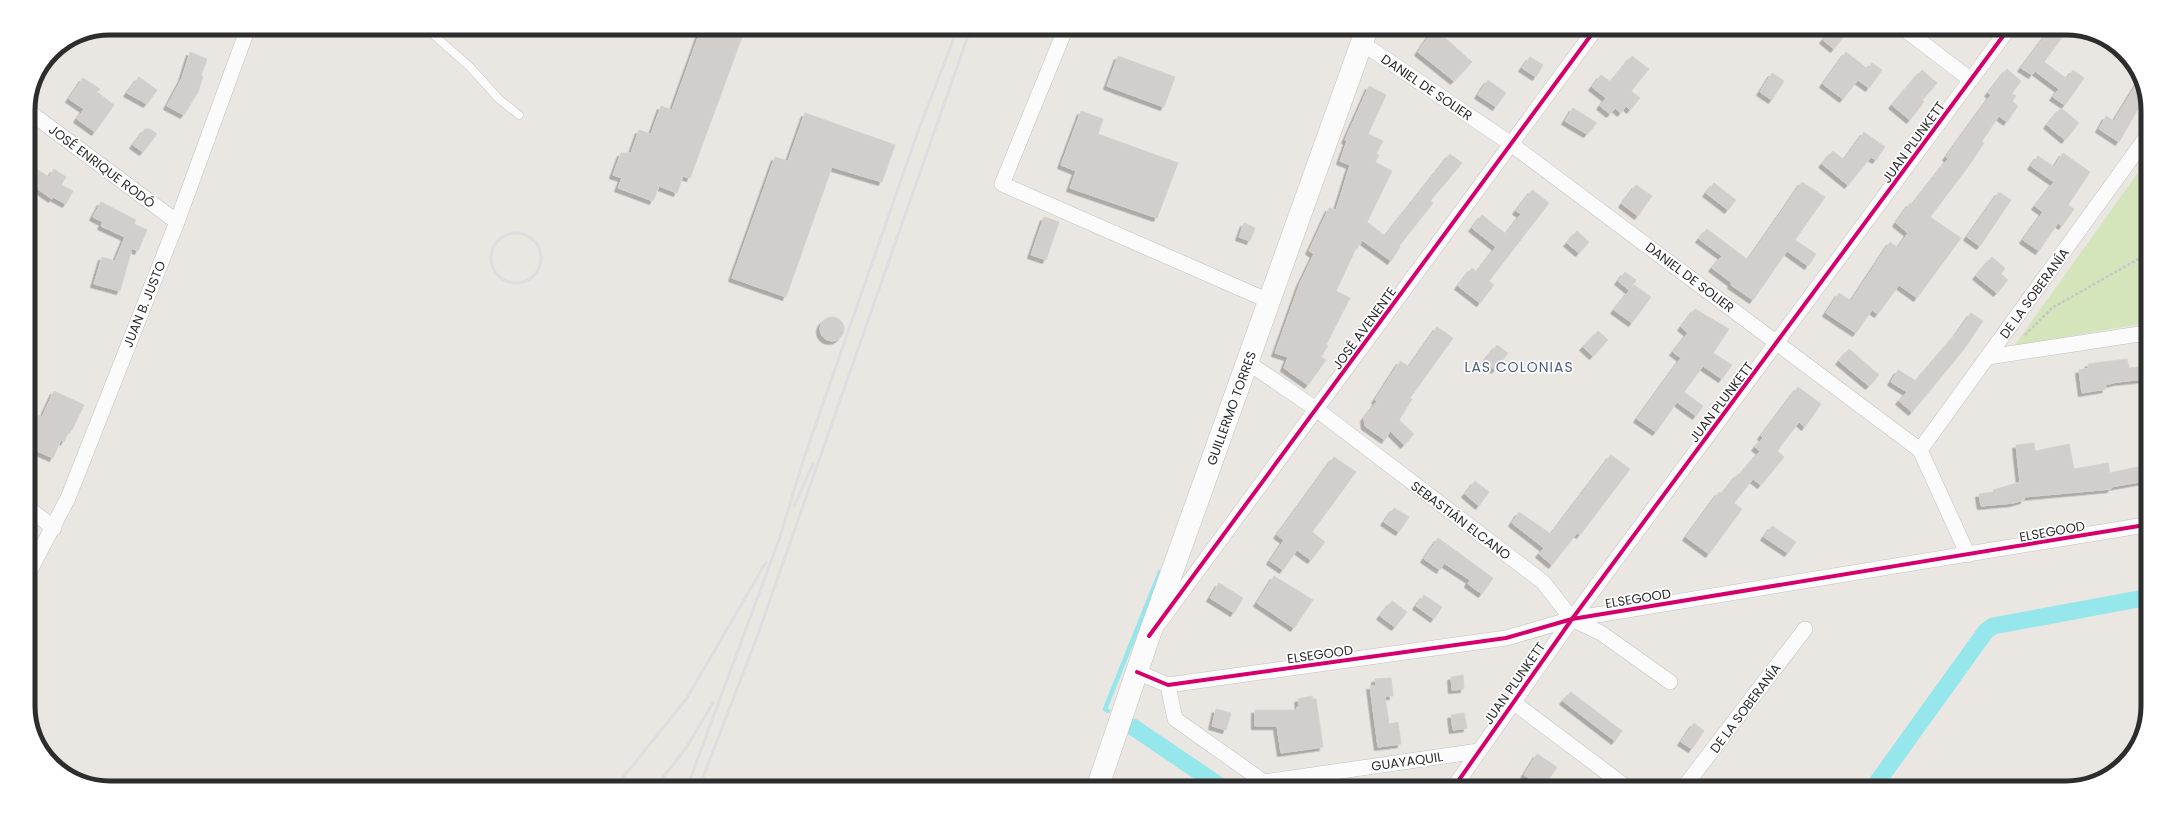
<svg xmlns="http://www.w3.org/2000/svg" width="2176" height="816" font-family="Poppins,sans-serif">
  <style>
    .green { fill: #d5e5bb }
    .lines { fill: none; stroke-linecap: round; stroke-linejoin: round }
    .stream { stroke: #95e7ec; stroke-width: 4.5 }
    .canal { stroke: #95e7ec; stroke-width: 17 }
    .building { fill: #d2cecb; stroke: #d5d2ce; filter: url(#shadow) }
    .service-casing { stroke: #c2c2c2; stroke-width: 9 }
    .minor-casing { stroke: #c2c2c2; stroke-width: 16 }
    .secondary-casing { stroke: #c2c2c2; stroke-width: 23 }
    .path { stroke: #c7c7c7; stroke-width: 2.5; stroke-dasharray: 3 2; stroke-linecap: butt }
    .service { stroke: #fcfbfb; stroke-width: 8 }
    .minor { stroke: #fcfbfb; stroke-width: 15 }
    .secondary { stroke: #fcfbfb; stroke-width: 22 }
    .rail { stroke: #dededf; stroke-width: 3 }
    .cycleway-casing { stroke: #fff; stroke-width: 6 }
    .cycleway { stroke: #d6006c; stroke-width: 4 }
    .labels { text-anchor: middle; stroke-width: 3.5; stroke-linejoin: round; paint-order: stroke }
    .street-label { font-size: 13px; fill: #2d2d2d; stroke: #fff }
    .neighbourhood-label { font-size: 14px; letter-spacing: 1px; fill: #4b5f7f; stroke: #fff }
    .rim { fill: none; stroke: #2d2d2d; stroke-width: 5 }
  </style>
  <defs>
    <filter id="shadow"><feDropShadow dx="-3.5" dy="3.5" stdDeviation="0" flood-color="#0004"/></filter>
  </defs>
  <rect width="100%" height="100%" fill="#eae6e2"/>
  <polygon class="green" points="2147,160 2146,323 2014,346"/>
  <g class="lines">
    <polyline class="stream" points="1108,711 1105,709 1160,572"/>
    <g class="canal">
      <polyline points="1133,727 1220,786"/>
      <polyline points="1873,788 1986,631 1993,626 2144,598"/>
    </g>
  </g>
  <g class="building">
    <polygon points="701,29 745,29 690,178 683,176 677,193 659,186 653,201 618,188 622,178 613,175 621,153 631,153 639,130 651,134 661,106 672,110"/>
    <polygon points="1432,31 1448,31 1444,37 1472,62 1454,81 1418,52"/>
    <polygon points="1829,32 1847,32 1834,49 1823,40"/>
    <polygon points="2048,32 2066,32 2044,62 2067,79 2073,70 2084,78 2065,105 2053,97 2059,89 2035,71 2032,75 2021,68"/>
    <polygon points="190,52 207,59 201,76 203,76 198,92 184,115 167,106 182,78"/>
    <polygon points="1846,52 1868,69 1872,63 1882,70 1869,88 1858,80 1843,99 1823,84"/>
    <polygon points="1118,56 1175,77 1164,107 1107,86"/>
    <polygon points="1632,56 1649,69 1631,91 1640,98 1630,110 1626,106 1621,113 1615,108 1610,114 1600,106 1606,98 1592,87 1601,75 1611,82"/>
    <polygon points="1530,57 1543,65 1536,77 1522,68"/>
    <polygon points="2007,69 2021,81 2012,93 2016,96 2012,101 2018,106 2007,122 1999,116 1982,141 1984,143 1970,164 1930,217 1961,238 1917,298 1899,285 1878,314 1872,310 1856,333 1826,313 1839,293 1851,301 1890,242 1898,248 1908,233 1896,223 1910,203 1912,205 1948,159 1946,157 1991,95 1988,93"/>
    <polygon points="1922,70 1937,83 1922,100 1924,102 1910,120 1892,105"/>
    <polygon points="1772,73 1784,81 1772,100 1760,92"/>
    <polygon points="139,77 157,90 147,104 127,93"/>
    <polygon points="83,78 100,89 97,92 114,105 95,132 77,119 84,109 69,99"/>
    <polygon points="1488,80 1506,93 1496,107 1478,95"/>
    <polygon points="2139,80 2145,97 2119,142 2099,129 2106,116 2114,121"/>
    <polygon points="1369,86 1386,95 1368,134 1383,141 1376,154 1379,155 1375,162 1392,171 1367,222 1385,236 1450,154 1462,163 1430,201 1433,203 1399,246 1400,247 1391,261 1362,240 1360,245 1358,244 1336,291 1350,298 1326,345 1328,346 1321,357 1326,360 1308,385 1284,368 1288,357 1275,353 1300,283 1314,254 1309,251 1329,208 1336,210 1350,165 1340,161 1347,141 1345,140"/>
    <polygon points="1573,108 1597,123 1587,134 1565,121"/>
    <polygon points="2061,108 2079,123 2065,140 2047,125"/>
    <polygon points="1081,111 1103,119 1098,134 1178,163 1157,218 1070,188 1076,171 1061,165"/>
    <polygon points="805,113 895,145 882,182 832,167 786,297 732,278 775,157 788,161"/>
    <polygon points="145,129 150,129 157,134 143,152 133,145"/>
    <polygon points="1864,132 1885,147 1876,160 1871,157 1848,185 1822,164 1833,151 1844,160"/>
    <polygon points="2063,153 2090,172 2068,205 2074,209 2062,226 2058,223 2039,251 2023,240 2043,212 2035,206 2054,182 2031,166 2038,156 2054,167"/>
    <polygon points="28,164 49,177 54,169 66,177 61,185 73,191 66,204 53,197 52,199 28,182"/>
    <polygon points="1802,182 1825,197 1795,240 1816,254 1808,266 1787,251 1753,300 1731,285 1732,283 1712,268 1722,256 1699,239 1707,229 1748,260"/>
    <polygon points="1714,183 1736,200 1728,210 1706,193"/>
    <polygon points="1636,185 1652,196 1638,216 1622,204"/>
    <polygon points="1532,190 1549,203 1489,281 1494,285 1480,303 1458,286 1472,268 1477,272 1496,247 1472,228 1482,215 1506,234 1521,214 1516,211"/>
    <polygon points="1999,192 2011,200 1980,246 1967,237"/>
    <polygon points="101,202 136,220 134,224 147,230 138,251 132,248 120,291 94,284 102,257 115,261 125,237 101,226 103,222 93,217"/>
    <polygon points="1044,217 1059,222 1046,260 1031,255"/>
    <polygon points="1244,223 1255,228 1250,241 1239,237"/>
    <polygon points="1577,231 1589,242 1579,253 1567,243"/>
    <polygon points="1992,257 2005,268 2001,274 2008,280 1997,293 1976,276"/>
    <polygon points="1625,272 1636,280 1629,290 1618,281"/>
    <polygon points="1634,285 1651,297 1632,323 1614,310"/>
    <polygon points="1695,309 1729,329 1713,353 1732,365 1722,379 1703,366 1684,392 1703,406 1696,416 1677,402 1656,432 1637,419 1681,358 1673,352 1688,333 1681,327"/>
    <polygon points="1971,313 1983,321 1964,349 1912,412 1899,401 1907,392 1891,382 1898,370 1916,381 1957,333"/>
    <circle cx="832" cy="329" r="12"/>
    <polygon points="1437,327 1453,338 1410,398 1412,399 1399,420 1414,434 1404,445 1390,431 1385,440 1365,426 1364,418 1377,401 1375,400 1400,361 1409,367"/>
    <polygon points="1598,331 1608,340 1593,356 1583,347"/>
    <polygon points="1497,345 1508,353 1495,370 1484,361"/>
    <polygon points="1849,349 1879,375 1869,386 1839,361"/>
    <polygon points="2127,359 2129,368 2146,366 2146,379 2117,382 2105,385 2106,389 2082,393 2079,370 2089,368 2088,364"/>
    <polygon points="1798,387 1821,404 1805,427 1799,422 1777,451 1784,457 1761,485 1753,479 1734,503 1742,509 1709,554 1686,537 1719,492 1722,494 1738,474 1740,475 1760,451 1755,447 1763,438 1761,436"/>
    <polygon points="54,391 84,405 72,430 70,429 64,442 61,440 53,458 28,447 28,410 42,417"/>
    <polygon points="2034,443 2035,451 2069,444 2074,469 2108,463 2110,473 2142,466 2145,481 2111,487 2111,489 2024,497 2024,500 2013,503 1981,506 1979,494 1994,492 1993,490 2020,482 2016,445"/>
    <polygon points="1611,455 1630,469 1580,535 1577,533 1552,565 1539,554 1544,548 1512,523 1519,512 1551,534"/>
    <polygon points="1334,457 1356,472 1312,532 1325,542 1311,560 1297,550 1283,570 1270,561 1284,540 1277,535"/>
    <polygon points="1475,481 1489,492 1479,506 1465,494"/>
    <polygon points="1394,508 1409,517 1399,532 1384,522"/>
    <polygon points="1772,526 1796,542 1788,553 1764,537"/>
    <polygon points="1438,538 1493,578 1482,594 1468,584 1470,580 1444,563 1440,570 1424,559"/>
    <polygon points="1274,576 1313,600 1294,628 1257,603"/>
    <polygon points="1219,583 1243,598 1234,613 1210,598"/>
    <polygon points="1424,595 1442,607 1434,619 1416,606"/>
    <polygon points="1392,601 1407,612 1395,627 1380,616"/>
    <polygon points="1463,675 1464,689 1452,690 1451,677"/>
    <polygon points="1391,678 1393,696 1385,696 1389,724 1398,722 1401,744 1378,747 1370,686 1376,686 1375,679"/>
    <polygon points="1571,692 1622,731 1615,741 1563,701"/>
    <polygon points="1312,696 1313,699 1316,699 1323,747 1281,753 1277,726 1255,726 1255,710 1297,710 1297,707 1299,706 1298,699"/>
    <polygon points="1216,709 1231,713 1226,730 1212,726"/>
    <polygon points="1464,713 1467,728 1453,730 1451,715"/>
    <polygon points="1694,723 1704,731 1692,749 1681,742"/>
    <polygon points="1537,754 1557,767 1544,787 1524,775"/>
  </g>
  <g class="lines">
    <g class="service-casing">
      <polyline id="service" points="427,29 470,67 499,99 519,115"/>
    </g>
    <g class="minor-casing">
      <g id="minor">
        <polyline points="1065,30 1002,184 1269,301"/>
        <polyline points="1908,32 1971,80"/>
        <polyline points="1362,43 1511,144 1920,450 1968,555"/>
        <polyline points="28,111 177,222"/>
        <polyline points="1988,357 2146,333"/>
        <polyline points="1247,362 1316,409 1543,582 1572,619 1601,633 1670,682"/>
        <polyline points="1920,450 2148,135"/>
        <polyline points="28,508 54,528"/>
        <polyline points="28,574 68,498 177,222 248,28"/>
        <polyline points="1159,623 1594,31"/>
        <polyline points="1137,672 1168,685 1506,638 1572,619 2145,525"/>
        <polyline points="1168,685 1175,719 1264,782 1479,751"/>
        <polyline points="1513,702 1626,787"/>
        <polyline points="1454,787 1572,619 2006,32"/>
        <polyline points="1684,787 1805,629"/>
      </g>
    </g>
    <g class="secondary-casing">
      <polyline id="secondary" points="1098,786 1149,636 1366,31"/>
    </g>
    <polyline class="path" points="2025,335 2052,308 2147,254"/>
    <use href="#service" class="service"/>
    <use href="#minor" class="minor"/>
    <use href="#secondary" class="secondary"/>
    <g class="rail">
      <circle cx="516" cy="258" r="25"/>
      <polyline points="794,506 813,464"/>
      <polyline points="617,785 687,698 766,562"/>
      <polyline points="657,785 686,748 713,703"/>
      <polyline points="688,785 780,537 803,461 917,134 957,30"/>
      <polyline points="700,785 757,637 970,30"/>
    </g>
    <g class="cycleway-casing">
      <g id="cycleway">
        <polyline points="1149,636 1594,31"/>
        <polyline points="1137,672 1168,685 1506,638 1572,619 2145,525"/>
        <polyline points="1454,787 1572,619 2006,32"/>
      </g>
    </g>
    <use href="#cycleway" class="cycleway"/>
  </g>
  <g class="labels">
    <g class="street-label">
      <text transform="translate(1427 87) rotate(34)" y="5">DANIEL DE SOLIER</text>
      <text transform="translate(1913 142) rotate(-54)" y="5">JUAN PLUNKETT</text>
      <text transform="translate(102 166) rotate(37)" y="5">JOSÉ ENRIQUE RODÓ</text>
      <text transform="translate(1690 277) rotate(37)" y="5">DANIEL DE SOLIER</text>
      <text transform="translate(2034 293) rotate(-54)" y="5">DE LA SOBERANÍA</text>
      <text transform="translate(144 304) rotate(-68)" y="5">JUAN B. JUSTO</text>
      <text transform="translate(1364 328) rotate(-54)" y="5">JOSÉ AVENENTE</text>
      <text transform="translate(1721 402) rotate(-53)" y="5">JUAN PLUNKETT</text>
      <text transform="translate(1231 408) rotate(-70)" y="5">GUILLERMO TORRES</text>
      <text transform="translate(1461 520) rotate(37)" y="5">SEBASTIÁN ELCANO</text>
      <text transform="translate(2052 531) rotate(-10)" y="5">ELSEGOOD</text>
      <text transform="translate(1638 598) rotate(-9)" y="5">ELSEGOOD</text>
      <text transform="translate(1320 654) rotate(-8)" y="5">ELSEGOOD</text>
      <text transform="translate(1514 683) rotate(-55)" y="5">JUAN PLUNKETT</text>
      <text transform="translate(1745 708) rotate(-53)" y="5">DE LA SOBERANÍA</text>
      <text transform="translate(1407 761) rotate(-8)" y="5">GUAYAQUIL</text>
    </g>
    <g class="neighbourhood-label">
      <text x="1519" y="372">LAS COLONIAS</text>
    </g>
  </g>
  <path d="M0 0H2176V816H0ZM110 35H2066A75 75 0 0 1 2141 110V706A75 75 0 0 1 2066 781H110A75 75 0 0 1 35 706V110A75 75 0 0 1 110 35Z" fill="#fff" fill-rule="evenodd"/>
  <path class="rim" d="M110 35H2066A75 75 0 0 1 2141 110V706A75 75 0 0 1 2066 781H110A75 75 0 0 1 35 706V110A75 75 0 0 1 110 35Z"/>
</svg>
